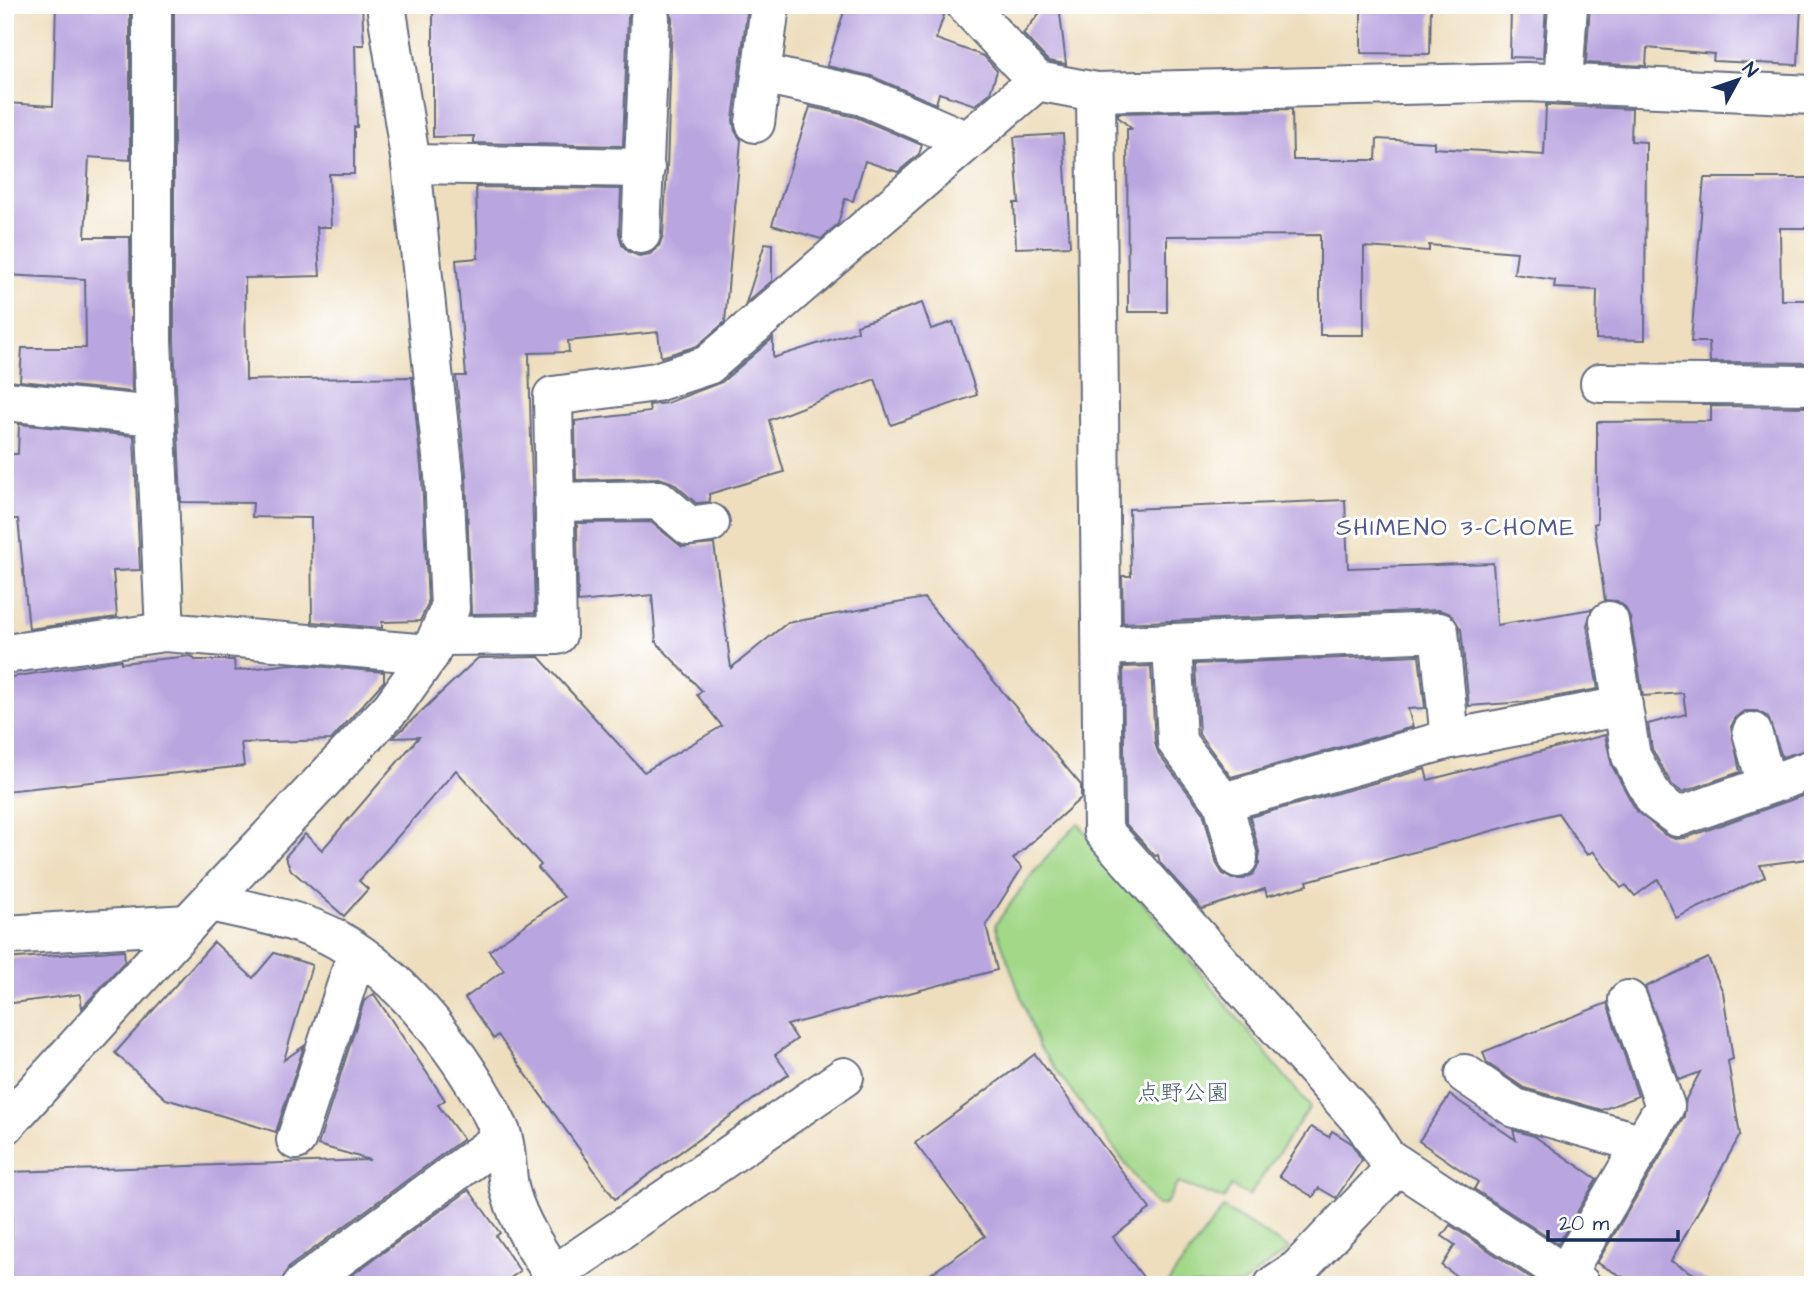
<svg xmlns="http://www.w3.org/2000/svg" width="1818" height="1290" font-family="'Architects Daughter','Klee One',sans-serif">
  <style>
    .green { fill: #a3d889; stroke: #5f8474; stroke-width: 2 }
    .building { fill: #b9a5df }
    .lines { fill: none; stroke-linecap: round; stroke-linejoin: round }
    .minor-casing { stroke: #656c80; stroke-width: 42 }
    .minor { stroke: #fff; stroke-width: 38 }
    .labels { text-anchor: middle; stroke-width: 6; stroke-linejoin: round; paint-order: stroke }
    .park-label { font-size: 23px; fill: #44626b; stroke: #fff }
    .neighbourhood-label { font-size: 24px; letter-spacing: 2px; fill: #52588b; stroke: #fff }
  </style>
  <rect width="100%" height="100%" fill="#fff"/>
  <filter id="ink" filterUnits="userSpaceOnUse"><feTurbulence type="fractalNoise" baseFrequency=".0143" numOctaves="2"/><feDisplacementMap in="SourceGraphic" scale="14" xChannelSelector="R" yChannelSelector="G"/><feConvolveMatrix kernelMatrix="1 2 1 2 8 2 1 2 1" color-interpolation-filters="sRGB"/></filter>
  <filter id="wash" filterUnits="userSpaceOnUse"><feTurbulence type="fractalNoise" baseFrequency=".00686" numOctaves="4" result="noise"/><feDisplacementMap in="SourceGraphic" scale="28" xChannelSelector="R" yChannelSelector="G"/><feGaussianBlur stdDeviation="1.57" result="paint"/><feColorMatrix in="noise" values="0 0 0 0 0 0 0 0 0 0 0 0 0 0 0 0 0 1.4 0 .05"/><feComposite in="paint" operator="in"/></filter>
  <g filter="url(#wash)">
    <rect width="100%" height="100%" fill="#eedebe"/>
    <g class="green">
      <polygon points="1078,823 1310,1107 1249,1196 1231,1186 1224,1199 1178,1183 1165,1205 1156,1205 1039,1047 995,925 1033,873"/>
      <polygon points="1223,1208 1290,1249 1240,1285 1166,1285"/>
    </g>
    <g id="blocks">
      <g class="building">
        <polygon points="56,5 130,5 130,160 89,157 85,237 130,237 132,392 20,381 22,348 86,348 85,279 5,275 5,103 53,106"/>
        <polygon points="174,5 362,5 364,45 355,45 357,127 354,127 354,174 329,174 331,227 317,227 320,276 245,278 246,380 412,377 422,477 428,604 420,621 382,622 382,628 312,622 311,518 252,517 253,503 181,502 174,340"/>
        <polygon points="433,5 633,5 628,17 623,146 474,143 474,136 433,137"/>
        <polygon points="667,5 748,5 733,120 735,131 741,140 725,322 697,346 661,357 658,332 568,341 569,352 529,353 535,613 471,614 466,474 456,376 466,376 456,260 478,258 476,187 621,189 619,233 622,245 629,252 639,256 650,254 659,246 663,235 667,169 672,19"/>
        <polygon points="846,5 923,5 945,12 936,39 984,56 997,71 990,93 975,105 939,93 936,104 871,76 827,66"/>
        <polygon points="1046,5 1059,5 1066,64 1048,61 1023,34"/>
        <polygon points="1361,5 1431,5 1430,54 1361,53"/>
        <polygon points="1511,5 1546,5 1543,58 1510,57"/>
        <polygon points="1590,5 1801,5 1798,65 1713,61 1714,54 1647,48 1646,66 1586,63"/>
        <polygon points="1546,105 1632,109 1631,141 1646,142 1645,340 1596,339 1597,290 1554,288 1555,280 1514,274 1517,252 1429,245 1429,251 1364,247 1364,335 1320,335 1320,235 1167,236 1167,312 1128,312 1127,129 1132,129 1118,117 1118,113 1292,109 1293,160 1376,160 1377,139 1434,142 1434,148 1544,155"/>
        <polygon points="810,107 856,117 922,145 919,154 898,172 865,161 853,201 845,199 838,224 821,239 772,225"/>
        <polygon points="1063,134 1070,246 1016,248 1014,203 1019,203 1014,137"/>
        <polygon points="1704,178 1813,178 1813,228 1780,228 1781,300 1813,300 1813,363 1710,362 1709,342 1691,342"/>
        <polygon points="765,243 772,244 772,281 746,303"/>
        <polygon points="922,303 931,329 953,322 977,395 891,425 875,379 769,420 784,472 709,494 710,502 696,503 673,483 659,478 576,480 575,421 650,412 649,405 667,403 722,382 773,338 773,358 858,331 857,325"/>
        <polygon points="1711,406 1813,407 1813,748 1782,757 1768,717 1757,711 1745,711 1736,717 1731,727 1740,772 1682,792 1672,785 1652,749 1648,724 1686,714 1683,693 1643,696 1630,617 1625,607 1617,601 1605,600 1594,524 1597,523 1597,422 1711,421"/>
        <polygon points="19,424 134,436 140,570 113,571 117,617 29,629 18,519 7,519 9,454 18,454"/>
        <polygon points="1345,500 1348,568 1493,563 1497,625 1592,609 1587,625 1598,689 1525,702 1469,706 1461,629 1449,613 1439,610 1123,623 1122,576 1131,576 1129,509"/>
        <polygon points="651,522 682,547 714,544 731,668 787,623 924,598 1081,785 1081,798 1013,859 1022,868 986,925 997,970 787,1025 797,1039 775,1055 789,1074 615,1199 498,1035 494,1039 465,998 504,970 489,951 564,897 538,868 541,865 456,770 359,881 368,889 344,916 291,870 285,857 305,834 322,850 419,737 393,738 478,658 539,657 644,772 722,726 697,695 702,691 656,642 652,595 578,602 577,523"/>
        <polygon points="1419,655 1425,708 1408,709 1413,727 1231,777 1199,734 1195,664"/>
        <polygon points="191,656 195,660 234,660 235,671 290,664 384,672 384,681 331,740 241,743 244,766 5,791 5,678 121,660 121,663"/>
        <polygon points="1151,666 1155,743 1159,755 1203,812 1217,864 1223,874 1232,879 1244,879 1253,874 1259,864 1259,852 1250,817 1425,769 1428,780 1605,735 1612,766 1636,810 1665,835 1675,839 1685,838 1813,792 1813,855 1807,856 1807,859 1760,865 1765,877 1676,918 1658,879 1635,896 1626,885 1621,888 1593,851 1587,855 1558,813 1307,881 1308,885 1267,896 1265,889 1202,909 1160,863 1158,855 1155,856 1125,823 1123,667"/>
        <polygon points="214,942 253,978 274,953 312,965 284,1060 304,1046 276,1132 166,1099 115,1053"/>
        <polygon points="124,950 125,961 82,1008 80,994 5,1004 5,959"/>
        <polygon points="1708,958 1723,992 1733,1059 1728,1061 1740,1135 1671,1261 1714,1285 1637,1285 1597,1263 1684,1117 1686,1099 1700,1072 1679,1080 1645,987"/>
        <polygon points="374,994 445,1100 438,1105 463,1139 289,1267 279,1285 5,1285 5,1245 12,1237 11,1172 370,1160 318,1145 364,1001"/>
        <polygon points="1607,1003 1638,1096 1602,1110 1524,1088 1487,1063 1483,1052"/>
        <polygon points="1035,1054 1150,1209 1113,1237 1149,1285 915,1285 985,1236 915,1143"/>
        <polygon points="1450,1095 1516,1140 1513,1130 1534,1136 1597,1179 1558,1244 1474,1189 1478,1182 1419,1141"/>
        <polygon points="1311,1127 1329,1137 1332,1131 1351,1143 1362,1160 1336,1198 1319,1188 1313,1197 1279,1176"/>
        <polygon points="469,1190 500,1233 496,1236 520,1271 501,1285 349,1285 345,1280"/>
        <polygon points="1450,1225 1538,1283 1536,1285 1470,1285 1442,1266 1455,1245 1442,1236"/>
      </g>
    </g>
  </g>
  <g filter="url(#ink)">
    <use href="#blocks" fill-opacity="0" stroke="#656c80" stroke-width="2"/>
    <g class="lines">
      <g class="minor-casing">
        <g id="minor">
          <polyline points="152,5 152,340 165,632"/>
          <polyline points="966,5 1037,81 1096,92 1527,82 1813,95"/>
          <polyline points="762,74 863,96 967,141"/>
          <polyline points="1563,84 1568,5"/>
          <polyline points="1096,92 1103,831 1365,1125 1386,1157 1581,1285"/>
          <polyline points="755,123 770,5"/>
          <polyline points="411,164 645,168"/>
          <polyline points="641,234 650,18"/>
          <polyline points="1600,383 1813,385"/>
          <polyline points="5,401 155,416"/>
          <polyline points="554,502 659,500 689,526 710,523"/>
          <polyline points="1609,621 1631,756 1655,800 1678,817 1813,769"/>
          <polyline points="438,636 557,635 553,396 656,382 708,365 1037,81"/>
          <polyline points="1172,643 1177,742 1223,802 1238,858"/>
          <polyline points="1103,646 1439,632 1450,739"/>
          <polyline points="5,654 165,632 430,654"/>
          <polyline points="1752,732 1767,785"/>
          <polyline points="1223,802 1450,739 1623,706"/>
          <path d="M 211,902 C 252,912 301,919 338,940 C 406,979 465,1058 499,1128 C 508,1146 505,1171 510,1191 C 519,1224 541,1256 560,1285"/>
          <polyline points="5,935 188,924"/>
          <polyline points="1465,1074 1515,1108 1640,1143"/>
          <polyline points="5,1125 188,924 392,707 430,654 450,608 444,475 411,164 386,5"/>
          <polyline points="296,1140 357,953"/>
          <polyline points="554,1275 844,1077"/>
          <polyline points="302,1285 502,1138"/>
          <polyline points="1274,1285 1298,1269 1398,1165"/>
          <polyline points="1559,1285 1665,1106 1628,1000"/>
        </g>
      </g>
      <use href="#minor" class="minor"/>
    </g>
  </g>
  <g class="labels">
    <g class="park-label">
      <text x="1183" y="1100">点野公園</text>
    </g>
    <g class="neighbourhood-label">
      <text x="1456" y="535">SHIMENO 3-CHOME</text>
    </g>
  </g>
  <rect width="1818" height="1290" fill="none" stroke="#fff" stroke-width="28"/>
  <g transform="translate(1738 80) rotate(50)" stroke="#ffffff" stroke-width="5" paint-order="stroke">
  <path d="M0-5L12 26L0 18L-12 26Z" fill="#1b2f5e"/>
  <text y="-10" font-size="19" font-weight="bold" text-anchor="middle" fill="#1b2f5e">N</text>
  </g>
  <path d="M1548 1230v10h130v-10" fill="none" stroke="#1b2f5e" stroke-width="3.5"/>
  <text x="1559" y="1230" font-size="21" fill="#1b2f5e" stroke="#ffffff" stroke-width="5" paint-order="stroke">20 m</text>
</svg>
